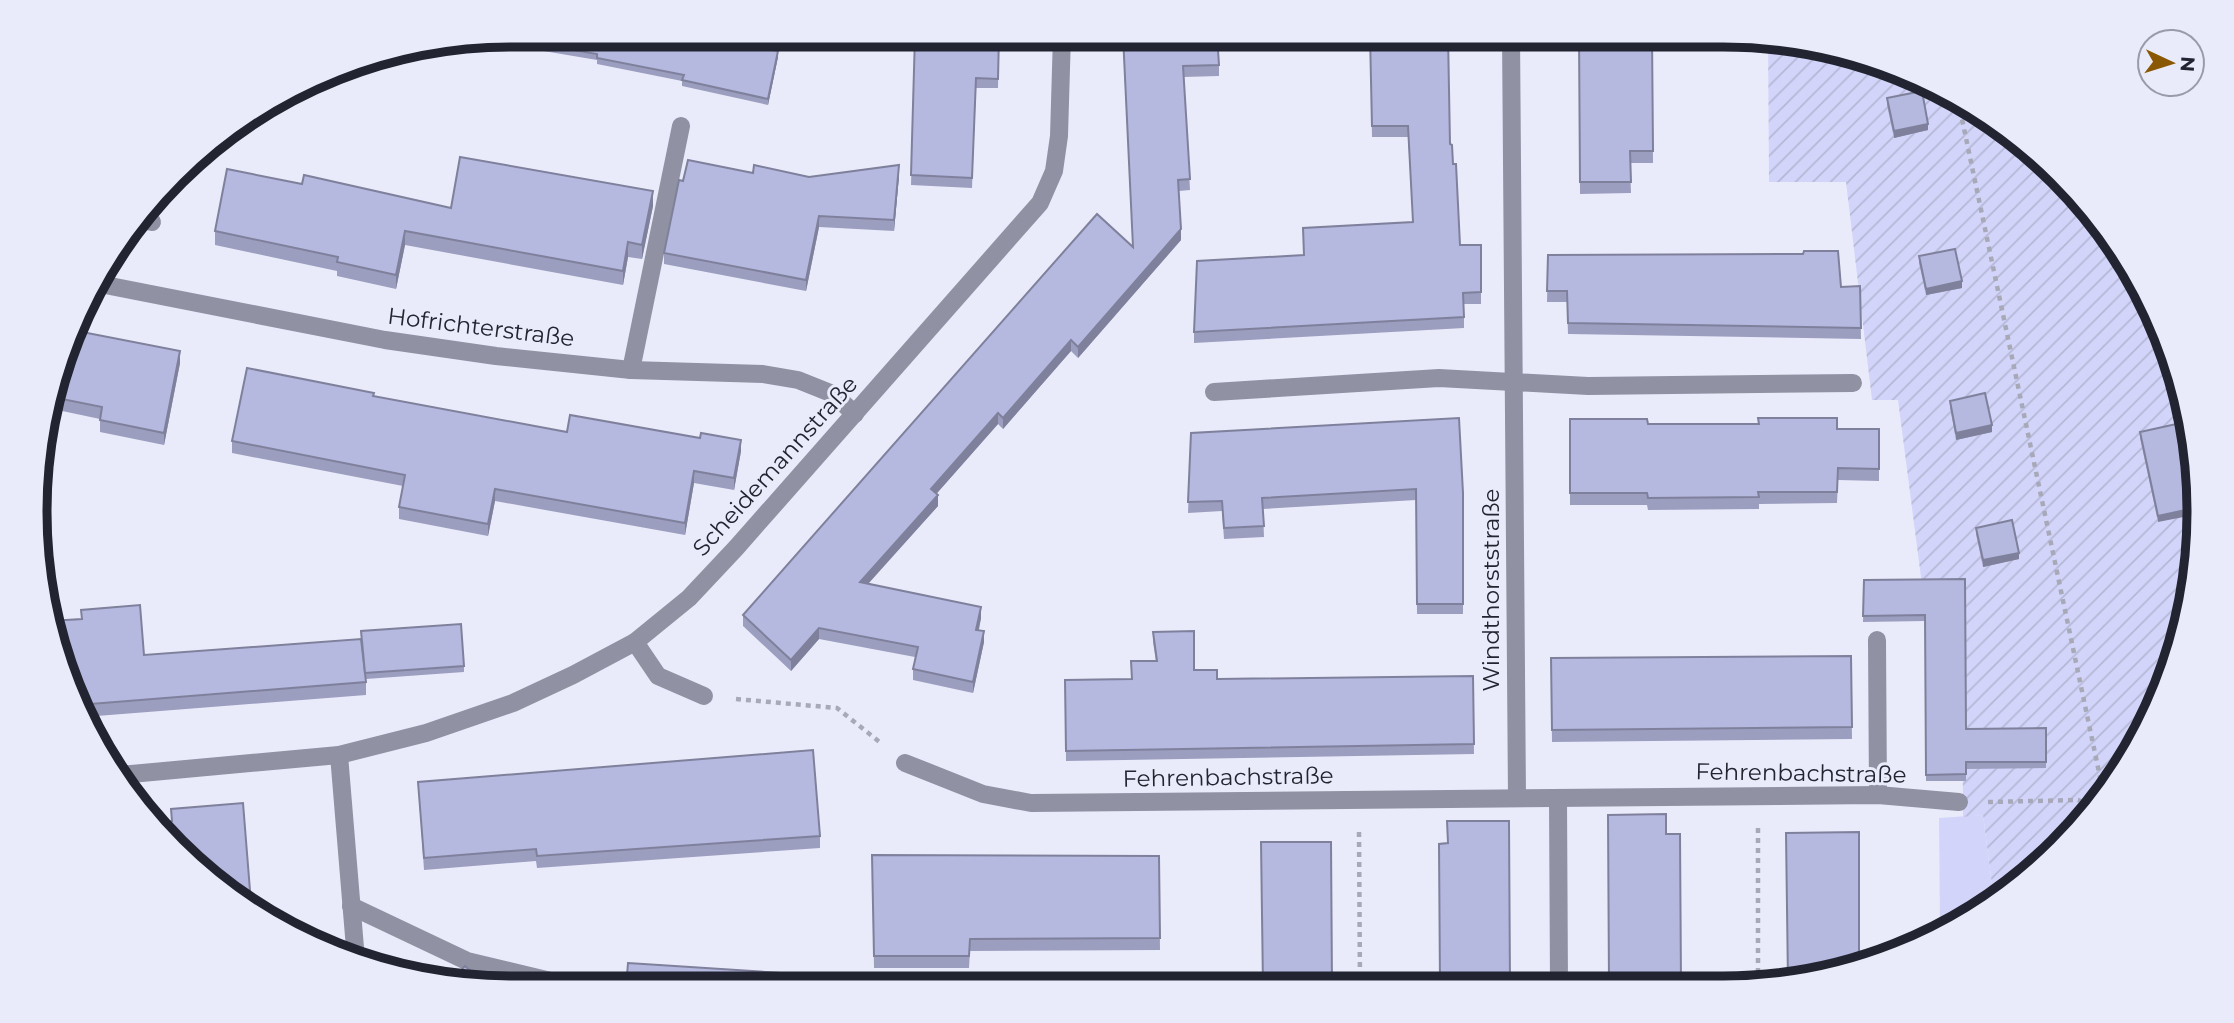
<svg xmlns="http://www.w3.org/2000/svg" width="2234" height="1023" font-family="Montserrat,sans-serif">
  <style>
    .grass { fill: #d2d5f9 }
    .garden { fill: url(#garden-furrows) }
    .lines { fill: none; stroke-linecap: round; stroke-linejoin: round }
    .path { stroke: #a8a9b8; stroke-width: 4.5; stroke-dasharray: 5 5; stroke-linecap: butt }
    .lane { stroke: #9092a3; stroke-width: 18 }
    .street { stroke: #9092a3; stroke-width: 18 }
    .wall { fill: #9c9ec0 }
    .shaded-wall { fill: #7f819c }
    .building { fill: #b5b8df; stroke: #7f819c; stroke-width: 2 }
    .labels { text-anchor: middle; stroke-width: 6; stroke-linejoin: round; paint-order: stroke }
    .street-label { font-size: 23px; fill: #232432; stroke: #eaebfa }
    .rim { fill: none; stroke: #232432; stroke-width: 9 }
  </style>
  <defs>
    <pattern id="garden-furrows" width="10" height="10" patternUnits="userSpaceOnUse" patternTransform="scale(1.75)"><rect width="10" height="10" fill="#d2d5f9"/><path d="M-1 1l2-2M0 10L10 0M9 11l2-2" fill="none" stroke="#b4b7d6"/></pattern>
  </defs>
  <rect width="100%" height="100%" fill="#eaebfa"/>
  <g class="grass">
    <polygon points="2161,326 2190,418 2198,502"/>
    <polygon points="1983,815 1994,900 1940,931 1939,818"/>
  </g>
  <polygon class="garden" points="1768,39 1815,44 1904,71 1987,115 2059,174 2118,246 2161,326 2198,502 2190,604 2163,693 2101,801 2013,889 1994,900 1983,815 1963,817 1962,629 1922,585 1898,400 1872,400 1846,182 1769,182"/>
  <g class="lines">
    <g class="path">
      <polyline points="1958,100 2104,796"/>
      <polyline points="736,699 837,708 882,744"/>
      <polyline points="1988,802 2078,800 2095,807"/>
      <polyline points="1758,828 1758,984"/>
      <polyline points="1359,832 1360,985"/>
    </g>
    <g class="lane">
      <polyline points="142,220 152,222"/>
      <polyline points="631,370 681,126"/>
      <polyline points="1877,640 1878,795"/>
      <polyline points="635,642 658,676 704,696"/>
      <polyline points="351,906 467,961 580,988"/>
    </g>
    <g class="street">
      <polyline points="1511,35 1517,798"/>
      <polyline points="95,283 385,340 496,356 631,370 763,374 798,380 833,394 855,414"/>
      <polyline points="1214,392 1439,378 1588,386 1853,383"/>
      <polyline points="339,755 356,960"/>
      <polyline points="905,763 983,794 1031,803 1878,795 1959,802"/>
      <polyline points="120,775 339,755 426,733 513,703 573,675 635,642 689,598 736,548 1040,203 1054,171 1059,136 1062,35"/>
      <polyline points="1558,798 1559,985"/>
    </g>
  </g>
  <g class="wall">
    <polygon points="512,35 778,57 768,105 682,86 682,81 597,64 597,60 478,40"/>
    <polygon points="915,35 999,35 998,88 976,88 972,188 911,185"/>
    <polygon points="1370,35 1450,144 1453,164 1460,245 1481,245 1481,304 1464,304 1464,328 1194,343 1194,332 1304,255 1413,222 1408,137 1372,137"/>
    <polygon points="1579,35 1652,35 1653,163 1630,163 1631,193 1580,194"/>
    <polygon points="1123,45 1219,65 1219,76 1184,77 1190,190 1179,191 1181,240 1078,358 1071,351 1003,429 998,424 936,494 938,506 868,583 981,618 979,630 984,642 973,693 913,680 913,669 915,657 819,639 791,671 743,626 743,615 1133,247"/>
    <polygon points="1887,98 1928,130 1894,138 1887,105"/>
    <polygon points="203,149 200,162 192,160 198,153"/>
    <polygon points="753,173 809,177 899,176 894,231 819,227 806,291 664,264 664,253 683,181"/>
    <polygon points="302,184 451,208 653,206 642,259 628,257 623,285 405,245 396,289 337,276 337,271 215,245 215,231"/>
    <polygon points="1548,255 1841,287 1860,286 1861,339 1568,334 1567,302 1547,302"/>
    <polygon points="1919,256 1962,288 1926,295 1919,263"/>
    <polygon points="77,331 180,363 164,445 100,432 100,419 48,408"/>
    <polygon points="374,397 567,432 741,451 734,490 694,483 685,535 495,501 488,536 399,519 399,507 403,486 232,453 232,441"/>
    <polygon points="1950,401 1992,432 1956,440 1950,407"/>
    <polygon points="1570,419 1648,424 1879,429 1879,481 1838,480 1837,503 1759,504 1759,509 1648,510 1647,505 1570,505"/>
    <polygon points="2190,421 2158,522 2140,438 2140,432"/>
    <polygon points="1191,433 1463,493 1463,614 1417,614 1416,500 1263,509 1264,537 1224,539 1222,511 1188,513"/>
    <polygon points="1976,528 2019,559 1983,567 1976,534"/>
    <polygon points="1965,579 1966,729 2046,728 2046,768 1966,769 1966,781 1926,781 1925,621 1863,622 1864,580"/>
    <polygon points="81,610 144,655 464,666 464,672 366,679 366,695 84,717 60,664 81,619"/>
    <polygon points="1153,632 1194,670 1217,679 1473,676 1474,754 1066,761 1065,680 1131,679 1156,661 1153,642"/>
    <polygon points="1851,656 1852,739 1552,742 1551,658"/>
    <polygon points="418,782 820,836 820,848 537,868 536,861 424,870"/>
    <polygon points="872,855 1159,856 1160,950 970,951 969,968 874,968"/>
  </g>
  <g class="shaded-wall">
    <polygon points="778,51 778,57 768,105 768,99"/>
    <polygon points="1928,124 1928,130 1894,138 1894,131"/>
    <polygon points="899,165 899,176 894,231 894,220"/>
    <polygon points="653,191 653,206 642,259 642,245"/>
    <polygon points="819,216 819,227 806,291 806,280"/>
    <polygon points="2096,223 2099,223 2103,228 2096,230"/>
    <polygon points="1181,229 1181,240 1078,358 1078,347"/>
    <polygon points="405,231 405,245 396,289 396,275"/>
    <polygon points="628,242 628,257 623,285 623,271"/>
    <polygon points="1962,281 1962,288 1926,295 1926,289"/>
    <polygon points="1071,340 1071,351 1003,429 1003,418"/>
    <polygon points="180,351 180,363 164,445 164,433"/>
    <polygon points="998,413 998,424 931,500 931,489"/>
    <polygon points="1992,425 1992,432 1956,440 1956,433"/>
    <polygon points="741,440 741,451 734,490 734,478"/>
    <polygon points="694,471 694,483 685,535 685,523"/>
    <polygon points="495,489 495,501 488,536 488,524"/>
    <polygon points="938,495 938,506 860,593 860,582"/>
    <polygon points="2199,507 2199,514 2158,522 2158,516"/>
    <polygon points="2019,553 2019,559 1983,567 1983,560"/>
    <polygon points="981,607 981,618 976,641 976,630"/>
    <polygon points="819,628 819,639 791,671 791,660"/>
    <polygon points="984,631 984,642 973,693 973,682"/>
  </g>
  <g class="building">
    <polygon points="512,35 701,35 778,51 768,99 682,80 684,75 597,58 597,54 497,37"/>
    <polygon points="915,35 999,35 998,79 976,78 972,178 911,175"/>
    <polygon points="1123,35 1217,35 1219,65 1183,66 1190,179 1178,180 1181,229 1078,347 1071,340 1003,418 998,413 931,489 938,495 860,582 981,607 976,630 984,631 973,682 913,669 918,647 819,628 791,660 743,615 1097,214 1133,247"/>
    <polygon points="1370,35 1448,35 1450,144 1452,145 1453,164 1456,164 1460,245 1481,245 1481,292 1463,293 1464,317 1194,332 1197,261 1304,255 1303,228 1413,222 1408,126 1372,126"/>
    <polygon points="1579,35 1652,35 1653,151 1630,151 1631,182 1580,182"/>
    <polygon points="1922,91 1928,124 1894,131 1887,98"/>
    <polygon points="460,157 653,191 642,245 628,242 623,271 405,231 396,275 337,262 338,257 215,231 227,169 302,184 304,175 451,208"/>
    <polygon points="688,160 753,173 754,165 809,177 899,165 894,220 819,216 806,280 664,253 679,180 683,181"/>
    <polygon points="1955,249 1962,281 1926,289 1919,256"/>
    <polygon points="1804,251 1838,251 1841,287 1860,286 1861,328 1568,323 1567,291 1547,291 1548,255 1803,254"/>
    <polygon points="77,331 180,351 164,433 100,420 102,407 52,397"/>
    <polygon points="247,368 374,393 373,396 567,432 570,415 700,438 701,433 741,440 734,478 694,471 685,523 495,489 488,524 399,507 405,475 232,441"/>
    <polygon points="1985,393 1992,425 1956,433 1950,401"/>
    <polygon points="1459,418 1463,493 1463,604 1417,604 1416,489 1262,498 1264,526 1224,528 1222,501 1188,502 1191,433"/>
    <polygon points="1758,418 1837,418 1837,429 1879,429 1879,469 1838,468 1837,492 1758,492 1759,497 1648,498 1647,493 1570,493 1570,419 1647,419 1648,424 1759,424"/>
    <polygon points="2190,421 2199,507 2158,516 2140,432"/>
    <polygon points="2012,520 2019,553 1983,560 1976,528"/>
    <polygon points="1965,579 1966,729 2046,728 2046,762 1966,762 1966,774 1926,775 1925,615 1863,616 1864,580"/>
    <polygon points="140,605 144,655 361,639 366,682 78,705 60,664 50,621 82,619 81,610"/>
    <polygon points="2187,615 2182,631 2179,617"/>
    <polygon points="461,624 464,666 365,673 361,631"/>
    <polygon points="1194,631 1194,670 1217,670 1217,679 1473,676 1474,744 1066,751 1065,680 1132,679 1131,661 1157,661 1153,632"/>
    <polygon points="1851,656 1852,727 1552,730 1551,658"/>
    <polygon points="813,750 820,836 537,856 536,849 424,858 418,782"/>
    <polygon points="243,803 251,903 198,870 158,822 172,821 171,809"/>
    <polygon points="1666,814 1666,834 1680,834 1681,984 1609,984 1608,815"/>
    <polygon points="1447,821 1509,821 1510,985 1440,985 1439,844 1448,843"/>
    <polygon points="1859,832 1859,964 1788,983 1786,833"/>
    <polygon points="1261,842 1331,842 1332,985 1263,986"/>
    <polygon points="872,855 1159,856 1160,938 970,939 969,956 874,956"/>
    <polygon points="628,963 874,979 873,987 626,988"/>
    <polygon points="465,966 487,986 424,979 434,968 450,982"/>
  </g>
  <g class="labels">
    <g class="street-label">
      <text transform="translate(481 327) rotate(7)" y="8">Hofrichterstraße</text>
      <text transform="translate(775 466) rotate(-48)" y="8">Scheidemannstraße</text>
      <text transform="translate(1491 590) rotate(-90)" y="8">Windthorststraße</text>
      <text transform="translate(1801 773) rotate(1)" y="8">Fehrenbachstraße</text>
      <text transform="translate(1228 777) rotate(-1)" y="8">Fehrenbachstraße</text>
    </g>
  </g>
  <path d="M0 0H2234V1023H0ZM511 47H1723A464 464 0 0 1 2187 511V512A464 464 0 0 1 1723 976H511A464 464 0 0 1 47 512V511A464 464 0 0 1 511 47Z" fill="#eaebfa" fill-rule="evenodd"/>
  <path class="rim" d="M511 47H1723A464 464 0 0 1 2187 511V512A464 464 0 0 1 1723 976H511A464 464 0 0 1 47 512V511A464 464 0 0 1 511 47Z"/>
  <g transform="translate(2171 63) rotate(94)"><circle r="33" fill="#eaebfa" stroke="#9a9baa" stroke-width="2"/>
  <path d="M0-5L12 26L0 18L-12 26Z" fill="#8a5802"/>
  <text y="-10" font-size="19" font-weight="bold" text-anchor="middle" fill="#232432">N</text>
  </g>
</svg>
